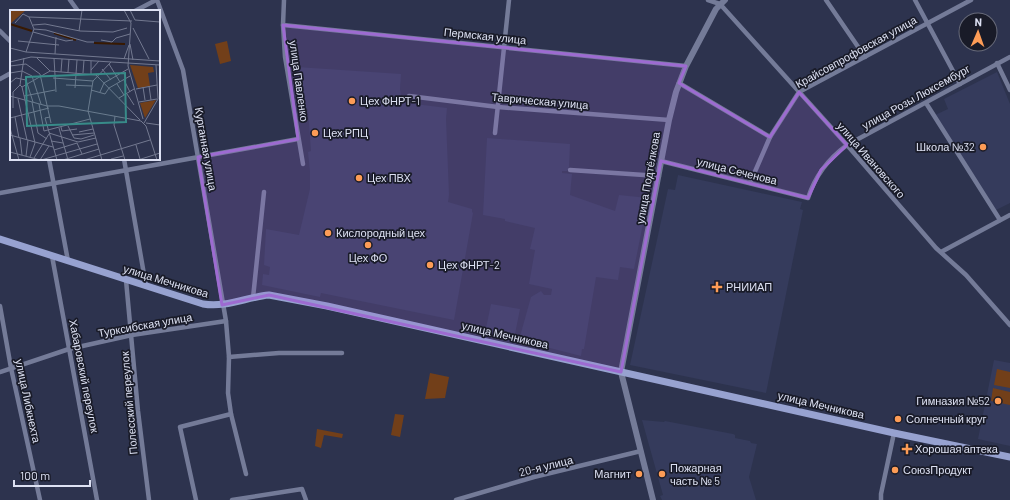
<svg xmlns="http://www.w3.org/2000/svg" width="1010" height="500" font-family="Barlow,sans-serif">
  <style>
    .built { fill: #353b5c }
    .green { fill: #723f19 }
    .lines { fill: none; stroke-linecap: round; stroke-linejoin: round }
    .minor { stroke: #747b98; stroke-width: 4.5 }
    .tertiary { stroke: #747b98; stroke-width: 6 }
    .secondary { stroke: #97a2d0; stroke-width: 7 }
    .marked { fill: #9d6bd1; fill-opacity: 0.2; stroke: #9d6bd1; stroke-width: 3; stroke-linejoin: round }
    .poi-dot { fill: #fd9c56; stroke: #191b28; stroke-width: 1.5 }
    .labels { text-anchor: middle; stroke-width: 3.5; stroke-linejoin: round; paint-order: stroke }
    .street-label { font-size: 11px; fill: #dde1f3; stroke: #191b28 }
    .poi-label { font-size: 11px; fill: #dde1f3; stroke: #191b28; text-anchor: start }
    .inset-river { fill: none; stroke: #381901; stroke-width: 2 }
    .inset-road { fill: none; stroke: #737990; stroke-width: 1 }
    .view { fill: #388b89; fill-opacity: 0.15; stroke: #388b89; stroke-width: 2 }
    .inset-edge { fill: none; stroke: #dde1f3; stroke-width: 2 }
  </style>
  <rect width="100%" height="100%" fill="#2d334e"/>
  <g class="built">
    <polygon points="297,67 401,74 400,89 401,96 406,96 407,103 447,108 446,119 449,195 448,202 472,209 472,212 473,213 454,320 321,293 320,297 262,285 263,274 269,275 270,267 264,265 266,229 299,235 310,189 310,172 308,152 311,151 308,109 302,109"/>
    <polygon points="997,72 1010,104 1010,203 996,210 935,115 948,109 944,99"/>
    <polygon points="487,138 570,144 569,167 567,171 562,171 562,173 572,174 570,195 615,211 619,195 648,198 634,269 620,267 618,280 596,277 584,349 582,349 581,356 519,340 531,297 541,291 544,295 551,295 552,289 529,284 535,250 530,249 535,228 505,221 505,219 483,215"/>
    <polygon points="678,175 802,202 800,209 803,210 766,393 630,365 668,189 675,190"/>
    <polygon points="491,304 520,309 514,339 485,333"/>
    <polygon points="994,360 1010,363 1010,446 978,439"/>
    <polygon points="642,420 664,422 665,421 733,434 735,435 735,438 750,441 751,443 757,444 749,477 756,500 662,500 660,496 663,495"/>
  </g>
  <g class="green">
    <polygon points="227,41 231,61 220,64 215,44"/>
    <polygon points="997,369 1010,372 1010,388 994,385"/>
    <polygon points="430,373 449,377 445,398 425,399"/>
    <polygon points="993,388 1010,392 1010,405 991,401"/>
    <polygon points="395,414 404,415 400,437 391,435"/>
    <polygon points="317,429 343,434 342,438 324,435 321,448 315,446"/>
  </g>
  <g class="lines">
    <g class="minor">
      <polyline points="70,0 78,11"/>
      <polyline points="157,0 183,70 226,321 229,357 228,393 231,414 246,474"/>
      <polyline points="284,0 283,25 285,57 303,164"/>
      <polyline points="708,0 720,4 847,145 936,248 966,275 1010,325"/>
      <polyline points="826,0 865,57"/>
      <polyline points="915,0 960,84"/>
      <polyline points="135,11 156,0"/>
      <polyline points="283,25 686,66"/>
      <polyline points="0,31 11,42"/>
      <polyline points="997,63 1010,90"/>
      <polyline points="0,79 11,73"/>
      <polyline points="679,83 770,137"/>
      <polyline points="409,96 498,107 669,120"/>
      <polyline points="926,103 1000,220"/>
      <polyline points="495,133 509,0"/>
      <polyline points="49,159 68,261"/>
      <polyline points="124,159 146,286"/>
      <path d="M 661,161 L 808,198 C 815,176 828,159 847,145 L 1010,57"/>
      <polyline points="570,170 659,176"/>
      <polyline points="750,183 770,137 799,92 971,0"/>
      <polyline points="0,193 298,139"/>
      <polyline points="941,252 1010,215"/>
      <polyline points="52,256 97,500"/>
      <polyline points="126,280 138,411 149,500"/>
      <polyline points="253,298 264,192"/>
      <polyline points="0,306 11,368 40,500"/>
      <polyline points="229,357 279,353 342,353"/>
      <polyline points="0,372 69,349 132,335 226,321"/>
      <polyline points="196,500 180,427 231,414"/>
      <polyline points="232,500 302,489 306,500"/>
      <polyline points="456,500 534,477 641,451"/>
      <polyline points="881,500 881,494 894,433"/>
    </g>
    <polyline class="tertiary" points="653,500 621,372 669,120 676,92 686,66 716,9 725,0"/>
    <path class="secondary" d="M 0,239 L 203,304 C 226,308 247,297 269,295 L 327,306 L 894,433 L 1010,457"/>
  </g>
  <path class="marked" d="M 283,25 L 686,66 L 679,83 L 770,137 L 799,92 L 847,145 L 821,170 L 808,198 L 661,161 L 621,372 L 269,295 L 222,305 L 198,157 L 298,139 Z"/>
  <g class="poi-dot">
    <circle cx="352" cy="101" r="4"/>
    <circle cx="315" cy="133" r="4"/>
    <circle cx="983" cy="147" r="4"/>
    <circle cx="359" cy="178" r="4"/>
    <circle cx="328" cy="233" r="4"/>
    <circle cx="368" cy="245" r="4"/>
    <circle cx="430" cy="265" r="4"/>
    <path d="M715 281h4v4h4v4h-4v4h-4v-4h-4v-4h4z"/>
    <circle cx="998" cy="401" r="4"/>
    <circle cx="898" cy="419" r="4"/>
    <path d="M905 443h4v4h4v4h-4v4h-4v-4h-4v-4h4z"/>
    <circle cx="895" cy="470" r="4"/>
    <circle cx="639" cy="474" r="4"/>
    <circle cx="662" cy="474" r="4"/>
  </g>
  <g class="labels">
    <g class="street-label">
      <text transform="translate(485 36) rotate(6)" y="4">Пермская улица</text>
      <text transform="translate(856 52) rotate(-29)" y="4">Крайсовпрофовская улица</text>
      <text transform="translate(299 81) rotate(82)" y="4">улица Павленко</text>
      <text transform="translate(916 97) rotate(-29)" y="4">улица Розы Люксембург</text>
      <text transform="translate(540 101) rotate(5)" y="4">Таврическая улица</text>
      <text transform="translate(206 149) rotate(80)" y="4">Курганная улица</text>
      <text transform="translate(871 160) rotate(49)" y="4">улица Ивановского</text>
      <text transform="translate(737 171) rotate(14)" y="4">улица Сеченова</text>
      <text transform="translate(648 178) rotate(-80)" y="4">улица Подтёлкова</text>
      <text transform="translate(166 281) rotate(17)" y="4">улица Мечникова</text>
      <text transform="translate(145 325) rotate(-10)" y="4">Турксибская улица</text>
      <text transform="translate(505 335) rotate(13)" y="4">улица Мечникова</text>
      <text transform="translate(84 376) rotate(79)" y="4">Хабаровский переулок</text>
      <text transform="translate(28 401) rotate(78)" y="4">улица Либкнехта</text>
      <text transform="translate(129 403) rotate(-95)" y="4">Полесский переулок</text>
      <text transform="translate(821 405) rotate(13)" y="4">улица Мечникова</text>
      <text transform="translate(546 466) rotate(-14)" y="4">20-я улица</text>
    </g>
    <g class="poi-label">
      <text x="360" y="105">Цех ФНРТ-1</text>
      <text x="323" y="137">Цех РПЦ</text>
      <text x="975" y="151" text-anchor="end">Школа №32</text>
      <text x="367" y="182">Цех ПВХ</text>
      <text x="336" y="237">Кислородный цех</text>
      <text x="368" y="262" text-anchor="middle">Цех ФО</text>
      <text x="438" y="269">Цех ФНРТ-2</text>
      <text x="726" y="291">РНИИАП</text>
      <text x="990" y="405" text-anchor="end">Гимназия №52</text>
      <text x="906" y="423">Солнечный круг</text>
      <text x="915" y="453">Хорошая аптека</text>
      <text x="670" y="472">Пожарная<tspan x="670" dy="13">часть № 5</tspan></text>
      <text x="903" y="474">СоюзПродукт</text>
      <text x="631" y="478" text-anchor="end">Магнит</text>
    </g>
  </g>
  <g transform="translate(10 10)">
    <rect width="150" height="150" fill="#2d334e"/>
    <path d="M 0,0 L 16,0 L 0,14 ZM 120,55 L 143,57 L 144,62 L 138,63 L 140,76 L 128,78 ZM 146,90 L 135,108 L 130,93 Z" fill="#723f19"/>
    <path class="inset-river" d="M 0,14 L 22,21M 44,23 L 66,30M 84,33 L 115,34"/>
    <path class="inset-road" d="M 114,0 L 121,13 L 118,56 L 133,109M 120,0 L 125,10 L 150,12M 5,13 L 13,4 L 19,7M 23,15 L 35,14 L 70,21 L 103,22 L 117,18M 123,18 L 139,49M 24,19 L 36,20 L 77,32 L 84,32M 69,21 L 72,0M 23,22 L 56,31 L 63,30M 91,30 L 102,32 L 106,28 L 120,24M 8,31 L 49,35M 120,34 L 123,50M 0,38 L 16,42 L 150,51M 16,42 L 24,19 L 19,7 L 122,11M 45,44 L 46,27M 27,48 L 40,61M 44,48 L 46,82M 114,49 L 119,35M 0,52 L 21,47 L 150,55M 99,54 L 110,72M 0,56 L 16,54 L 30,64 L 41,113M 92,59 L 101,70M 81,60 L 89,51M 40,61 L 86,65M 51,62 L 52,49M 58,62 L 59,49M 0,63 L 12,61 L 22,66 L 31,94M 73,63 L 74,50M 81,64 L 81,51M 86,65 L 130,110M 43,68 L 83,71M 114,70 L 120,82M 0,73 L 6,68 L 16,70 L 23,92M 107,74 L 114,85M 10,75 L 14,48M 56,75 L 82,76M 139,76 L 141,90M 12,77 L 40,61M 133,77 L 135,90M 65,78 L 67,50M 126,79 L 147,75M 81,80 L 95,84 L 99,78 L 120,66M 90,82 L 94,73 L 118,59M 117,84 L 124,95M 0,86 L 37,96 L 49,96 L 131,111 L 136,116 L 147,150M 14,86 L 45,80M 109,88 L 124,79M 8,89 L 17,130M 22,92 L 28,123 L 37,129M 129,92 L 147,89M 29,94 L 34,121 L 80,109M 3,98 L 3,82 L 10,75 L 12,77 L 25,133 L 20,147M 105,106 L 104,115 L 115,150M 5,107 L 9,128M 40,107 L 35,108 L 47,150M 0,108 L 39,98M 134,113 L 148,89 L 146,55M 136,113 L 150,115M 58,116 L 64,128 L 71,129 L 84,125M 51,117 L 52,121 L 67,119M 0,118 L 9,150M 49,118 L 58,150M 69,122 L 83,119M 39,123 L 68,132 L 86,128M 0,125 L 43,137M 62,125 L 84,123M 10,128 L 12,145M 41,131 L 53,133M 67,133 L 72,144M 126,135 L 130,149M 44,140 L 67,133M 0,142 L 30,150M 16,146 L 18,130M 24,148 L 39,124M 101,149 L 113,146M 30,150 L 39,136M 31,150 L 87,134M 53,150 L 89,139M 74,150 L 140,130M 92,150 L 78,101 L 83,71 L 101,52M 128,150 L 150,143"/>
    <path class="view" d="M 115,63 L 116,112 L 17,116 L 16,67 Z"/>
    <rect width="150" height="150" class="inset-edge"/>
  </g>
  <g transform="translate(978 32) rotate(2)"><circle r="19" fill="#191b28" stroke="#676a79"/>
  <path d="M0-3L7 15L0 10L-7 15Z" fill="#fd9c56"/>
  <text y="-6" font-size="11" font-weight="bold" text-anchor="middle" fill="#dde1f3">N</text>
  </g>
  <path d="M14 480v6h76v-6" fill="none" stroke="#dde1f3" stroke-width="2"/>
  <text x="20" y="480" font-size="12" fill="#dde1f3" stroke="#191b28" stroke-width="3" paint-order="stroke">100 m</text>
</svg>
